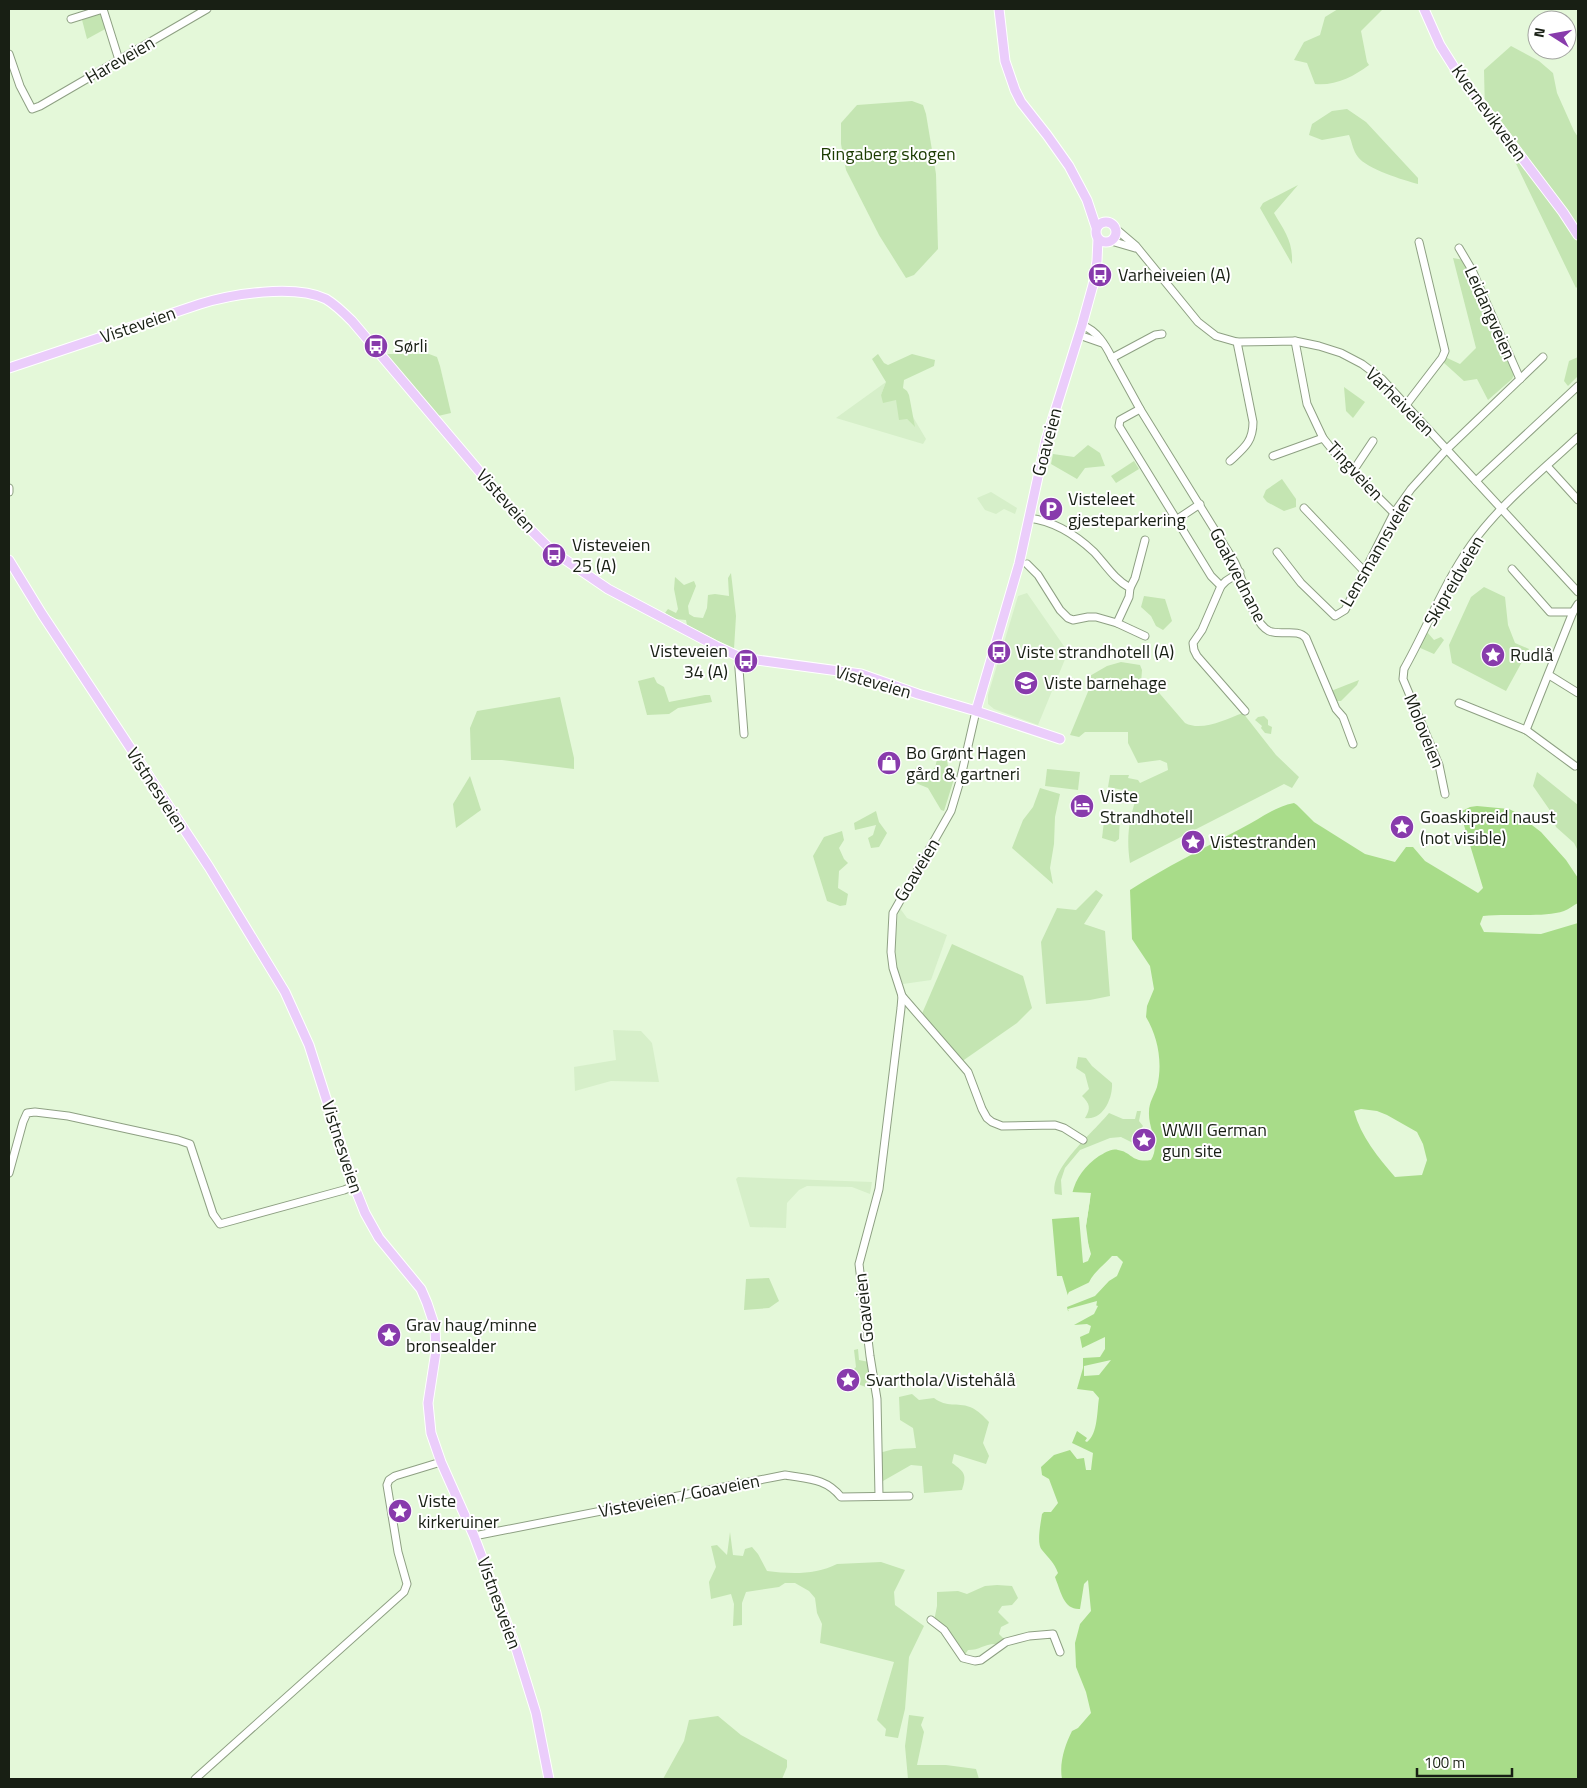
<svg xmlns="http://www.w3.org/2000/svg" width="1587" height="1788" font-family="'Titillium Web',sans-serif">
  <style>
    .built { fill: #d6efc9 }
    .green { fill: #c4e5b2 }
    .water { fill: #a8dc89; fill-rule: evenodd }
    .pier { fill: #e4f8d9 }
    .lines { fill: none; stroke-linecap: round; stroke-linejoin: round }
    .minor-casing { stroke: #8ea083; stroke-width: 9 }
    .major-casing { stroke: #fff; stroke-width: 11 }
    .minor { stroke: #fff; stroke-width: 7 }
    .major { stroke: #ebcdfb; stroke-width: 9 }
    .labels { text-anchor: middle; stroke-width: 4; stroke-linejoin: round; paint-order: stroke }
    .street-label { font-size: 18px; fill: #181f14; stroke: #fff }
    .park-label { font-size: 18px; fill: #1b3b00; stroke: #fff }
    .poi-label { font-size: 18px; fill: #181f14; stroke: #fff; text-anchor: start }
  </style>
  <rect width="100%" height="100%" fill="#e4f8d9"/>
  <g class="built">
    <polygon points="886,382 881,395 896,400 907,419 914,426 913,417 926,439 923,444 836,418"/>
    <polygon points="991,492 1017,508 1015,514 1004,509 996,514 985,510 977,498"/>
    <polygon points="1027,593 1068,652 1038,725 994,709 988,704 988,695 1001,652 1004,652 1006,647 1003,646 1018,596"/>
    <polygon points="899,907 907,918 947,935 931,980 903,984 896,966 895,942"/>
    <polygon points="613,1030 641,1031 652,1043 659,1082 611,1081 575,1091 574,1067 616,1060"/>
    <polygon points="738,1177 872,1182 870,1194 852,1187 807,1186 799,1190 787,1203 786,1228 750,1227 736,1179"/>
  </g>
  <g class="green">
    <path d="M 1338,9 L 1383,9 L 1361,31 L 1367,62 L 1369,65 C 1353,77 1335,86 1315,84 L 1307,63 L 1294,60 L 1304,42 L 1320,35 L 1325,17 Z"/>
    <polygon points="100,11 107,28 87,39 81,16"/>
    <polygon points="1511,46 1539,61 1553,73 1557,93 1574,131 1578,137 1578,286 1576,288 1504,139 1485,114 1484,70"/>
    <polygon points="912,101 923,105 926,114 936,174 938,249 914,275 906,278 879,235 846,170 841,144 841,123 857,105"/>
    <path d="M 1347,109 L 1366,122 L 1418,178 L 1418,184 C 1403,180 1367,169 1358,157 C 1353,151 1352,142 1349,135 L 1322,140 L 1309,135 L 1312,124 L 1332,111 Z"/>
    <path d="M 1298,185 L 1274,213 C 1285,232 1293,241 1292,264 L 1260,208 L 1263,203 Z"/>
    <polygon points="1453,258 1464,260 1502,343 1514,375 1512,379 1488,400 1477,379 1464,381 1443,362 1445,357 1460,364 1476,348"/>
    <polygon points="386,354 429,354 437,357 440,366 451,413 438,416"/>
    <polygon points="878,354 884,363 888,365 912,354 935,360 934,366 904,380 903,388 907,391 909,395 915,427 907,419 899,420 896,400 883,403 881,395 886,382 872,359"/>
    <polygon points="1578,357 1578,376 1568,386 1564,381 1569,361"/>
    <polygon points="1344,387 1365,402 1353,418 1346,411"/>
    <polygon points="1088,445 1100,453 1105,466 1085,468 1077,479 1051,464 1053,454 1074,457"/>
    <polygon points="1134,461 1139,469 1116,483 1111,476"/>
    <polygon points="1282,479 1296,499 1296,507 1284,511 1267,502 1263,497 1266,490"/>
    <polygon points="731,573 736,616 734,649 687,625 686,620 675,619 665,613 668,609 676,613 678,609 674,589 675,577 684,585 694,581 696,586 688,606 689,614 694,617 703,618 707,608 708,595 715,594 729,596 728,578"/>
    <polygon points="1484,587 1505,597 1508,625 1515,643 1529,649 1506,691 1452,663 1449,645 1471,597"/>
    <polygon points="1144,596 1165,599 1172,621 1163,630 1156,626 1151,616 1141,607"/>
    <polygon points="1427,632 1434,640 1441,637 1444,640 1434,654 1418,647"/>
    <path d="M 1121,662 L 1140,665 L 1142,670 L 1141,683 L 1148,683 L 1148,680 L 1185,723 C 1202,732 1226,719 1243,713 L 1276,755 L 1299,777 L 1292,788 L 1284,784 L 1130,863 C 1126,837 1129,818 1138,793 L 1108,787 L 1110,775 L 1129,775 L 1128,778 L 1138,780 L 1140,783 L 1168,770 L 1167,763 L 1160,760 L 1138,763 L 1128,743 L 1128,732 L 1085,732 L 1079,737 L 1070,735 L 1092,682 L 1088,677 L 1107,666 Z"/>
    <polygon points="654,677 657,683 664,687 669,702 705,695 710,695 712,702 678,708 669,714 647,715 638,681"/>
    <polygon points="1359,680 1357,685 1341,701 1335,701 1331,691"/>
    <polygon points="560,697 574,758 574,769 502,760 471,760 470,728 477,711"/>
    <polygon points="1264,716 1268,720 1268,725 1272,727 1271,734 1265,733 1261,728 1262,726 1255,720 1258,717"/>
    <polygon points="938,755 947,760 949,772 954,779 944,811 941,810 928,788 918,784 913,779 916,767 927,772 935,768"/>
    <polygon points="1047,769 1080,772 1078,790 1045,786"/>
    <polygon points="1537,772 1578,805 1578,851 1574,843 1556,827 1549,809 1533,786"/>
    <polygon points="470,776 481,810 456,828 453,804"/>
    <polygon points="1040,788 1060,794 1055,817 1054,844 1050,868 1053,884 1012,848 1023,820 1033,807"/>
    <polygon points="876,811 879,822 887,833 879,847 871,848 868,838 873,835 876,825 855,830 854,823"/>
    <polygon points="1105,813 1120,815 1119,839 1115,842 1102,838"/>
    <polygon points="842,831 844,840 839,848 844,859 848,863 839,871 838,888 848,894 846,905 840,906 827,901 813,856 824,837"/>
    <polygon points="1096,890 1103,895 1084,924 1105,931 1110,996 1090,1000 1046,1004 1041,942 1057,908 1076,910"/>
    <polygon points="952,944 1023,976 1032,1008 1017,1023 961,1062 921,1016"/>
    <path d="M 1078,1057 L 1086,1058 L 1092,1066 L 1112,1083 C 1113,1098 1103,1121 1085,1118 C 1091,1108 1090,1104 1082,1096 L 1089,1089 L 1085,1074 L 1076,1068 Z"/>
    <path d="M 1137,1111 L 1141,1111 L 1139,1121 L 1143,1126 L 1133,1143 L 1121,1137 L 1110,1138 L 1080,1150 L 1065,1168 L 1061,1180 L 1062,1195 L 1055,1194 C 1049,1168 1094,1132 1109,1113 L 1123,1119 L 1135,1119 Z"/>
    <polygon points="769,1278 779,1301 769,1308 744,1310 746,1279"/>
    <polygon points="858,1349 859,1360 869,1362 874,1390 852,1382 851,1372 856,1367 854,1350"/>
    <path d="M 912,1394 L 919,1400 L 934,1398 C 947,1408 957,1402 970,1407 C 978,1410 984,1417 989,1422 L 983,1443 L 989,1456 L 986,1464 L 954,1454 L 952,1463 C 965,1472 967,1475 962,1490 L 924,1493 L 922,1466 L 911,1465 L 883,1481 L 879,1453 L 894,1449 L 916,1448 L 913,1428 L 900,1420 L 899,1397 Z"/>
    <path d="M 730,1532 L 733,1555 L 743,1556 L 745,1549 L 752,1547 L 758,1554 L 767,1571 C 790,1574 816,1575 837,1564 L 881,1562 L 905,1570 L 894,1592 L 895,1605 L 924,1626 L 909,1657 L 905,1709 L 898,1738 L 885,1736 L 886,1729 L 877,1720 L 894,1662 L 820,1643 L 822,1624 L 817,1613 L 815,1598 L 809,1591 L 795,1583 L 785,1583 L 779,1587 L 746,1592 L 742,1603 L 742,1625 L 733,1626 L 734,1604 L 731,1594 L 711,1599 L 709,1582 L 716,1567 L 711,1546 L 717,1545 L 727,1555 Z"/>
    <path d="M 997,1585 L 1012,1586 L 1018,1598 L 1012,1605 L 1002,1606 L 998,1612 L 1009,1623 L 1001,1627 L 999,1634 L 1004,1639 L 998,1644 C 984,1643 981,1650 968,1650 L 964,1656 L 934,1621 L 937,1606 L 937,1592 L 958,1591 L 967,1594 L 985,1586 Z"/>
    <polygon points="909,1715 924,1717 921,1725 924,1732 917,1765 946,1765 976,1769 979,1779 908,1779 905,1746"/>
    <polygon points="718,1716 741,1735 787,1760 787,1767 782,1779 663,1779 684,1741 689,1720"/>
  </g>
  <path class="water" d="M 1294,803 L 1297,805 L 1314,822 L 1365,854 L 1395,862 L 1406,847 L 1413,847 L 1425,861 L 1478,893 L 1483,888 L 1460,812 L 1470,807 L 1477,806 L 1509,809 L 1515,812 L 1541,832 L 1566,860 L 1578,878 L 1578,903 C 1574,905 1569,909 1564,911 C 1544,918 1507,913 1483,916 L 1480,924 L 1484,932 L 1541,934 L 1578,923 L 1578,1779 L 1062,1779 C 1059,1763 1065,1745 1072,1731 L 1078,1728 L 1091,1713 L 1086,1692 L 1076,1667 L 1075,1643 L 1080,1624 L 1091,1611 L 1088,1580 L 1084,1584 L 1080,1609 C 1064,1610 1061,1592 1056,1580 L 1055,1577 L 1058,1573 C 1054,1562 1049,1559 1042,1550 C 1036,1544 1041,1522 1042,1514 L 1044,1512 L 1051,1512 L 1058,1503 L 1049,1479 L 1042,1475 L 1041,1467 L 1054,1455 L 1070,1450 L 1077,1459 L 1084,1458 L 1086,1470 L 1091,1470 L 1093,1453 L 1072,1443 L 1077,1431 L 1087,1438 L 1085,1441 L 1087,1442 C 1098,1434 1097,1410 1099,1398 L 1093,1391 L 1077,1389 L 1083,1368 L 1083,1352 L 1080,1337 L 1089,1333 L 1091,1326 L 1087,1324 L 1074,1325 L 1094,1314 L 1098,1306 L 1095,1305 L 1073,1312 L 1068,1311 L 1067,1307 L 1095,1296 L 1109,1281 L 1117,1276 L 1123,1262 L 1117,1256 L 1112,1256 C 1102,1267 1090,1275 1087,1288 L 1068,1296 L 1062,1276 L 1057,1276 L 1052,1219 L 1079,1217 L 1083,1263 L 1088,1261 L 1091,1254 L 1085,1232 L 1090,1199 L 1072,1194 C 1076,1177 1085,1166 1099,1156 C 1105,1153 1111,1148 1118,1150 C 1132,1152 1131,1163 1151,1160 C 1161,1144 1148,1129 1149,1112 C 1149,1102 1154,1096 1157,1087 C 1163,1063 1158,1037 1146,1017 L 1147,1006 L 1154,989 L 1150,966 L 1132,939 L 1130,890 C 1166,867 1204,848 1242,828 C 1260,819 1274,807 1294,803 ZM 1361,1109 L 1377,1111 L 1387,1115 L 1417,1132 L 1423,1144 L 1427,1160 L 1422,1175 L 1395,1177 C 1378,1157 1361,1137 1354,1111 Z"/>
  <g class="pier">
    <polygon points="1072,1192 1091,1193 1086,1226 1090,1257 1086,1258 1088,1254 1083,1232 1087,1200 1072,1199 1070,1194"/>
    <polygon points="1091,1280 1088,1290 1069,1298 1066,1298 1069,1292 1090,1282"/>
    <polygon points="1097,1301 1096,1307 1094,1308 1073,1314 1069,1313 1068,1309"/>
    <polygon points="1105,1337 1105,1349 1100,1357 1083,1358 1080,1349"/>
    <polygon points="1111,1360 1099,1375 1084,1376 1084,1366"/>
  </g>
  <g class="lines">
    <g class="minor-casing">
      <g id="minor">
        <polyline points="103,9 119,60"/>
        <polyline points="71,19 103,9"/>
        <polyline points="9,54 20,86 32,109 40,106 207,9"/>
        <polyline points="1116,229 1136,246 1198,322 1216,336 1237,342 1295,341 1319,346 1341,353 1362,364 1382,379 1578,592"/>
        <polyline points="1111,241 1135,248"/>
        <polyline points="1459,248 1472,270 1520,379"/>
        <path d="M 1082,325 C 1097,331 1105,344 1112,358 L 1155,335 L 1162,334"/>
        <polyline points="1079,335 1102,343"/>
        <polyline points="1295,341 1307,404 1323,438 1339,458 1394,513"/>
        <path d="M 1112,358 L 1140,409 L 1234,561 C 1244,579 1251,622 1269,631 C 1280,636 1298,628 1306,638 L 1336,709 L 1343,717 L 1353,744"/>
        <polyline points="1406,405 1442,358 1445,351 1419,242"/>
        <polyline points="1140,409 1120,420 1119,426 1211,576 1221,586"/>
        <polyline points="1273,456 1323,438"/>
        <path d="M 1230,461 C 1244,448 1253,442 1253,422 L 1237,342"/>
        <polyline points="1547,466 1578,500"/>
        <polyline points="1353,471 1373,441"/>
        <polyline points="1476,481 1578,386"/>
        <polyline points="9,488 9,492"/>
        <polyline points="1304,508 1364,571"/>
        <path d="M 1029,518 C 1053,521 1076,535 1094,552 C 1106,565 1114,579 1130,588 L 1129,597 L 1117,623 L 1145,636"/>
        <polyline points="1176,520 1200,504"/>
        <polyline points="1277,552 1301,583 1335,616 1345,610 1394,513 1411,489 1447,449 1543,357"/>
        <polyline points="1027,564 1038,575 1060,610 1068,618 1073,620 1088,617 1096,617 1117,623"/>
        <polyline points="1512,569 1550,612 1573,612"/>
        <polyline points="1240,572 1226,581 1221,586 1202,630 1193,643 1194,650 1197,656 1245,711"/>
        <polyline points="1130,588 1135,578 1145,540"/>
        <polyline points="738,656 744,734"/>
        <polyline points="1549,675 1578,693"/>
        <polyline points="1459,703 1526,730 1575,766"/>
        <polyline points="1526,730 1573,612 1578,604"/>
        <path d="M 1445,794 L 1439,765 L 1403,679 L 1404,669 C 1427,628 1444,583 1471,545 C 1500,504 1542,471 1578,437"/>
        <polyline points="902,996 968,1072 982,1109 987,1118 992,1122 1002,1126 1055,1125 1064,1128 1083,1140"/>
        <polyline points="9,1173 23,1122 27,1113 35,1112 68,1116 178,1140 190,1144 213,1214 220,1224 344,1190 354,1186"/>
        <polyline points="879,1496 877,1399 870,1356 859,1264 879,1189 901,1008 902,996 893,968 891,952 893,913 951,811 960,781 976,711"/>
        <path d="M 474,1536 L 785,1475 C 808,1479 826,1478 841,1497 L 909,1496"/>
        <polyline points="931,1620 944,1630 963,1658 975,1661 981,1660 1006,1642 1029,1636 1053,1634 1060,1652"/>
        <polyline points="195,1779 404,1592 407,1584 398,1552 387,1485 389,1480 395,1476 441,1462"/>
      </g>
    </g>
    <g class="major-casing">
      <g id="major">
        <polyline points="999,9 1005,61 1015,90 1021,102 1047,135 1069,166 1087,200 1096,227"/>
        <polyline points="1424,9 1440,45 1457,72 1563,212 1578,235"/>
        <circle cx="1106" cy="232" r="10"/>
        <path d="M 9,368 L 200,304 C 232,294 294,284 326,299 C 336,305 344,313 352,321 L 518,517 L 551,550 L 608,589 L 716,646 L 738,656 L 757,660 L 861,674 L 918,694 L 976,711 L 1060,739"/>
        <polyline points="9,560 42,614 209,867 285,992 309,1045 353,1183 365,1213 379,1238 421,1289 427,1303 435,1327 436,1351 428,1403 431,1433 441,1462 474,1536 515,1645 536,1713 549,1779"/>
        <polyline points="976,711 1019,564 1046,440 1082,325 1093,285 1097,261 1098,239"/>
      </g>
    </g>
    <use href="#minor" class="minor"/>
    <use href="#major" class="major"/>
  </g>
  <defs>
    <g id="bus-disc" transform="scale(1.25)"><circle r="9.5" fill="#883bac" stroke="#fff"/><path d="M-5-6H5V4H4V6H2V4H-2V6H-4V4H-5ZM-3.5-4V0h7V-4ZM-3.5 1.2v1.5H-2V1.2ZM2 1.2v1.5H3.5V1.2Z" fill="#fff"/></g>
    <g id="parking-disc" transform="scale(1.25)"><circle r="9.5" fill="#883bac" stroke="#fff"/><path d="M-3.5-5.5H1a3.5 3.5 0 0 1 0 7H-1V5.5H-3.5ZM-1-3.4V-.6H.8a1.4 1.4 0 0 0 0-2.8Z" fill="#fff"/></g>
    <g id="sight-disc" transform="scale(1.25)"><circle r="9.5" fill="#883bac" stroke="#fff"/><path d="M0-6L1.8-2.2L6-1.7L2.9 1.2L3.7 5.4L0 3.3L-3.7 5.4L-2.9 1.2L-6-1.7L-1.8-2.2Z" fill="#fff"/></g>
    <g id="school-disc" transform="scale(1.25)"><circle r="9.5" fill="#883bac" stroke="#fff"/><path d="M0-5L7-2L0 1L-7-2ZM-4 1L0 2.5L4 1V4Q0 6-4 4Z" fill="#fff"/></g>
    <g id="shop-disc" transform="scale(1.25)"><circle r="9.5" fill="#883bac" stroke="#fff"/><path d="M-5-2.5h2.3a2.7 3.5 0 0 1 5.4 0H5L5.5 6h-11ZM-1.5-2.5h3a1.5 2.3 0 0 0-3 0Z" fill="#fff"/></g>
    <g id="hotel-disc" transform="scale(1.25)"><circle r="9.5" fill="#883bac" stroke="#fff"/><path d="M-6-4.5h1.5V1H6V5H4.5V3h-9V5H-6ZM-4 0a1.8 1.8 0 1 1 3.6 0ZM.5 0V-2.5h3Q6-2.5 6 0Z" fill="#fff"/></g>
  </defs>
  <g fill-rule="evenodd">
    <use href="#bus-disc" x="1100" y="275"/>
    <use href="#bus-disc" x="376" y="346"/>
    <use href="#parking-disc" x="1051" y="509"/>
    <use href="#bus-disc" x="554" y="555"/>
    <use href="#bus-disc" x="999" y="652"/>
    <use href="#sight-disc" x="1493" y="655"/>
    <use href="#bus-disc" x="746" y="661"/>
    <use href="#school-disc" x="1026" y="683"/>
    <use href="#shop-disc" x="889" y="763"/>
    <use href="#hotel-disc" x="1082" y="806"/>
    <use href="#sight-disc" x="1402" y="827"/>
    <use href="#sight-disc" x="1193" y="842"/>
    <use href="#sight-disc" x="1144" y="1140"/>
    <use href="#sight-disc" x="389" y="1335"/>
    <use href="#sight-disc" x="848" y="1380"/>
    <use href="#sight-disc" x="400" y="1511"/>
  </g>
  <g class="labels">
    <g class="street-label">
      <text transform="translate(120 60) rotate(-30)" y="6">Hareveien</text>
      <text transform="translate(1489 113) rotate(54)" y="6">Kvernevikveien</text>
      <text transform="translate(1490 313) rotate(66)" y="6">Leidangveien</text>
      <text transform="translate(138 325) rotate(-19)" y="6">Visteveien</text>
      <text transform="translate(1400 402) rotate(45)" y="6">Varheiveien</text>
      <text transform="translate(1047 442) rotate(-75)" y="6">Goaveien</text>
      <text transform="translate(1355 471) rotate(47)" y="6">Tingveien</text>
      <text transform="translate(506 501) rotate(48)" y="6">Visteveien</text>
      <text transform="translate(1377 550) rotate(-60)" y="6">Lensmannsveien</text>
      <text transform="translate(1238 575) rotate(63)" y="6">Goakvednane</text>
      <text transform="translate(1454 581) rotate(-60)" y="6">Skipreidveien</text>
      <text transform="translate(873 682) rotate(16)" y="6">Visteveien</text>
      <text transform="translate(1424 731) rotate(68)" y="6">Moloveien</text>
      <text transform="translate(157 790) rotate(57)" y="6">Vistnesveien</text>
      <text transform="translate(917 870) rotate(-59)" y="6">Goaveien</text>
      <text transform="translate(342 1147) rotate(72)" y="6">Vistnesveien</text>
      <text transform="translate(864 1308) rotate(-96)" y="6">Goaveien</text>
      <text transform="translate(679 1496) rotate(-11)" y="6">Visteveien / Goaveien</text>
      <text transform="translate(499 1603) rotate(70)" y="6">Vistnesveien</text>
    </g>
    <g class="park-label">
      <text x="888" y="160">Ringaberg skogen</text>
    </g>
    <g class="poi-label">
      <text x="1118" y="281">Varheiveien (A)</text>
      <text x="394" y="352">Sørli</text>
      <text x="1068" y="505">Visteleet<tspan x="1068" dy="21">gjesteparkering</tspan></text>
      <text x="572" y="551">Visteveien<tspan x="572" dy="21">25 (A)</tspan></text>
      <text x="728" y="657" text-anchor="end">Visteveien<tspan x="728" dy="21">34 (A)</tspan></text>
      <text x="1016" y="658">Viste strandhotell (A)</text>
      <text x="1510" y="661">Rudlå</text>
      <text x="1044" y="689">Viste barnehage</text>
      <text x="906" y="759">Bo Grønt Hagen<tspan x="906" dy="21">gård &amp; gartneri</tspan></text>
      <text x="1100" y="802">Viste<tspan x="1100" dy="21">Strandhotell</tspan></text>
      <text x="1420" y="823">Goaskipreid naust<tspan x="1420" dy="21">(not visible)</tspan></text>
      <text x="1210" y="848">Vistestranden</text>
      <text x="1162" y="1136">WWII German<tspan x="1162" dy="21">gun site</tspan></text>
      <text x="406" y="1331">Grav haug/minne<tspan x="406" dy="21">bronsealder</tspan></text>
      <text x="866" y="1386">Svarthola/Vistehålå</text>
      <text x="418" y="1507">Viste<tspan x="418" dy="21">kirkeruiner</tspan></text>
    </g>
  </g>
  <rect width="1587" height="1788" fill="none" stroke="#181f14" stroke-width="20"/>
  <g transform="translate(1552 35) rotate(281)"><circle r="24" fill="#ffffff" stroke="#a3a5a1"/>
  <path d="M0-4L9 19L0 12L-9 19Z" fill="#883bac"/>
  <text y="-8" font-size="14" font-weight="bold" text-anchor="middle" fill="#181f14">N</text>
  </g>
  <path d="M1417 1768v8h95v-8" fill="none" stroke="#181f14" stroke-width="2.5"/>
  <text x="1424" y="1768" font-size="15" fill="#181f14" stroke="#ffffff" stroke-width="4" paint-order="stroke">100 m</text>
</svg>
